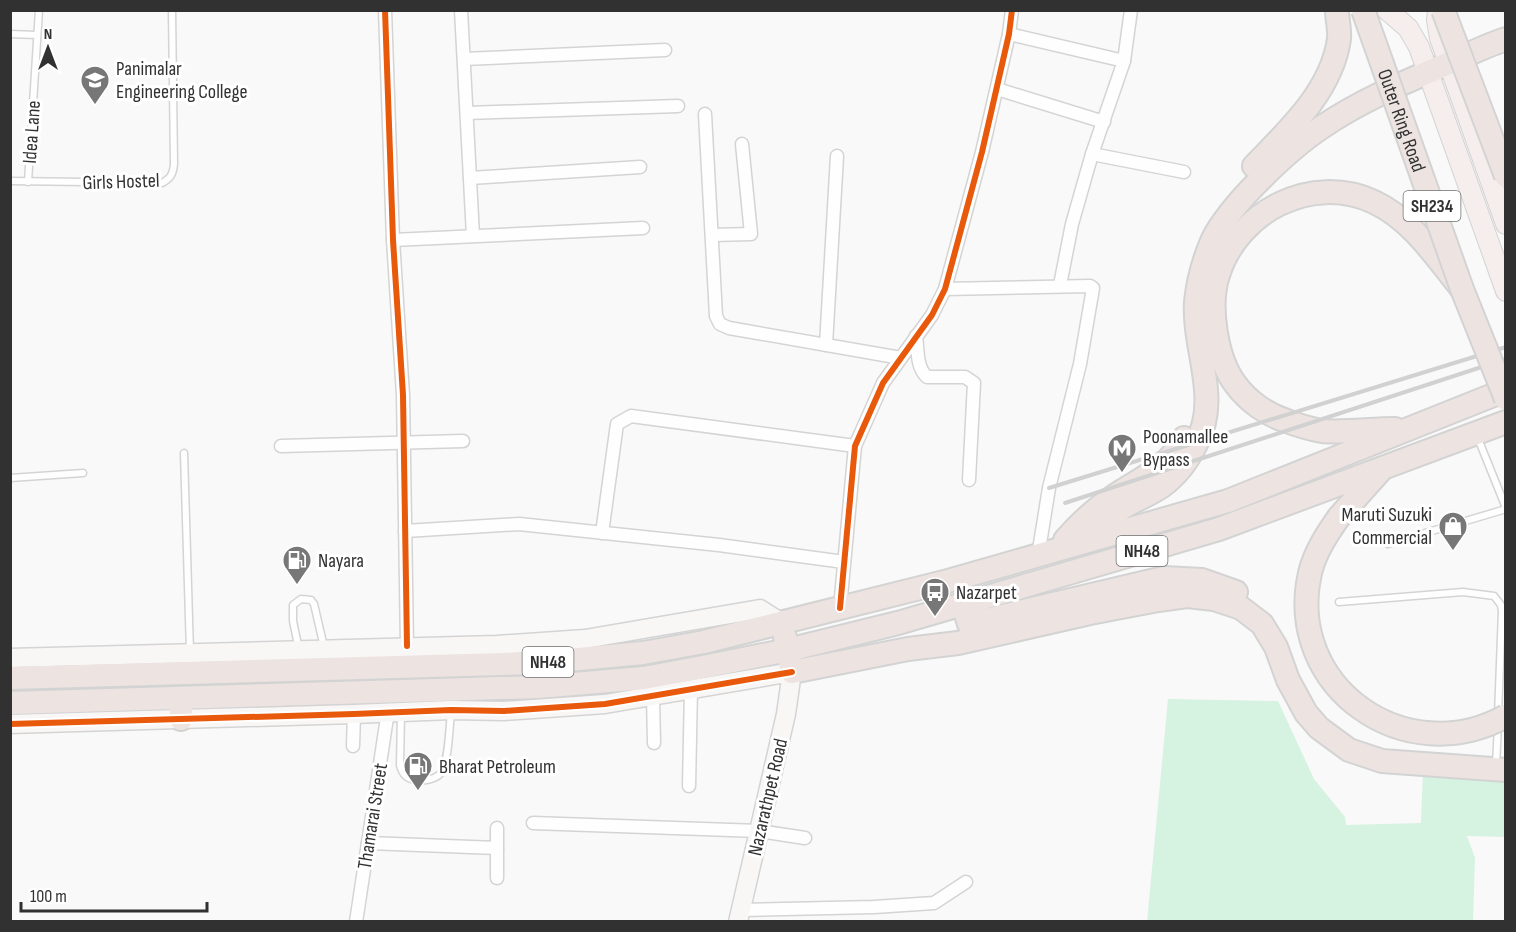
<svg xmlns="http://www.w3.org/2000/svg" width="1516" height="932" font-family="'Sofia Sans Condensed',sans-serif">
  <style>
    .green { fill: #d6f2e0 }
    .lines { fill: none; stroke-linecap: round; stroke-linejoin: round }
    .lane-casing { stroke: #d4d4d4; stroke-width: 9 }
    .street-casing { stroke: #d4d4d4; stroke-width: 15 }
    .secondary-casing { stroke: #d4d4d4; stroke-width: 21 }
    .primary-casing { stroke: #d3d3d4; stroke-width: 22 }
    .highway-casing { stroke: #d3d3d4; stroke-width: 26 }
    .lane { stroke: #fefefe; stroke-width: 6 }
    .street { stroke: #fefefe; stroke-width: 12 }
    .secondary { stroke: #f9f6f6; stroke-width: 18 }
    .primary { stroke: #f5eeec; stroke-width: 20 }
    .highway { stroke: #ede4e1; stroke-width: 22 }
    .rail { stroke: #d1d1d2; stroke-width: 4 }
    .highway-bridge-casing { stroke: #d3d3d4; stroke-width: 26; stroke-linecap: butt }
    .highway-bridge { stroke: #ede4e1; stroke-width: 22 }
    .cycleway-casing { stroke: #fff; stroke-width: 10 }
    .cycleway { stroke: #e8590c; stroke-width: 6 }
    .labels { text-anchor: middle; stroke-width: 6; stroke-linejoin: round; paint-order: stroke }
    .shield { fill: #fff; stroke: #6f6f70; stroke-width: 1.5 }
    .shield-label { font-size: 18px; font-weight: bold; fill: #313132 }
    .poi-label { font-size: 20px; fill: #313132; stroke: #fff; text-anchor: start }
    .street-label { font-size: 20px; fill: #313132; stroke: #fff }
  </style>
  <rect width="100%" height="100%" fill="#f9f9f9"/>
  <polygon class="green" points="1168,699 1278,701 1314,779 1345,817 1346,825 1421,823 1423,770 1505,774 1505,837 1467,836 1475,858 1473,921 1147,922"/>
  <g class="lines">
    <g class="lane-casing">
      <g id="lane">
        <polyline points="10,34 37,35"/>
        <path d="M 10,181 L 162,183 C 171,178 173,174 174,164 L 172,10"/>
        <polyline points="28,182 39,10"/>
        <polyline points="1477,436 1506,508"/>
        <polyline points="184,453 190,652"/>
        <polyline points="10,478 83,473"/>
        <polyline points="1388,544 1506,509"/>
        <polyline points="1339,602 1463,592 1494,596 1501,605 1502,611 1498,715"/>
        <polyline points="299,650 293,621 293,605 301,599 311,600 314,604 324,647"/>
        <path d="M 401,714 L 400,765 C 402,774 406,779 416,780 C 423,781 433,780 439,775 C 449,766 449,728 451,713"/>
        <polyline points="1496,765 1498,725"/>
      </g>
    </g>
    <g class="street-casing">
      <g id="street">
        <polyline points="385,10 393,240 403,395 407,646"/>
        <polyline points="461,10 473,236"/>
        <polyline points="1009,34 1124,61"/>
        <polyline points="464,59 665,50"/>
        <polyline points="997,89 1104,122"/>
        <polyline points="467,113 678,106"/>
        <polyline points="705,114 716,316 720,324 729,328 901,358"/>
        <polyline points="1092,154 1184,172"/>
        <polyline points="470,178 640,167"/>
        <polyline points="712,235 751,234 742,144"/>
        <polyline points="393,240 643,228"/>
        <polyline points="1060,285 1072,224 1092,154 1124,61 1131,10"/>
        <polyline points="945,289 1090,286 1093,288 1080,364 1049,488 1038,556"/>
        <path d="M 916,336 C 918,349 916,367 927,377 L 965,377 L 974,383 L 969,480"/>
        <polyline points="826,345 837,156"/>
        <polyline points="281,446 463,441"/>
        <polyline points="405,531 519,524 719,545 844,562"/>
        <polyline points="602,533 617,424 631,416 855,446"/>
        <polyline points="840,608 855,446 883,383 932,315 945,289 982,152 1009,34 1012,10"/>
        <polyline points="653,696 654,743"/>
        <polyline points="353,746 354,714"/>
        <polyline points="689,786 691,689"/>
        <polyline points="533,823 759,831 805,838"/>
        <polyline points="497,828 497,878"/>
        <polyline points="368,843 497,848"/>
        <polyline points="741,910 874,907 934,903 966,882"/>
        <polyline points="356,922 388,711"/>
      </g>
    </g>
    <g class="secondary-casing">
      <g id="secondary">
        <polyline points="10,658 497,645 585,639 760,609 782,623"/>
        <polyline points="10,724 354,714 451,710 504,711 605,704 792,672 786,714 738,922"/>
      </g>
    </g>
    <g class="primary-casing">
      <g id="primary">
        <polyline points="1387,10 1408,28 1419,47 1506,291"/>
        <polyline points="1438,10 1437,20 1440,38 1506,224"/>
      </g>
    </g>
    <g class="highway-casing">
      <g id="highway">
        <path d="M 1254,166 C 1289,130 1332,90 1339,39 C 1340,30 1337,19 1337,10"/>
        <path d="M 1395,429 C 1371,429 1345,433 1322,431 C 1311,429 1297,425 1287,421 C 1267,415 1248,401 1236,385 C 1216,359 1208,306 1218,275 C 1238,211 1312,173 1374,202 C 1411,219 1436,257 1461,288"/>
        <polyline points="1339,517 1380,471"/>
        <path d="M 1088,538 C 1098,529 1107,519 1118,511 C 1131,501 1148,496 1162,486 C 1176,476 1188,460 1196,444 C 1221,398 1193,350 1196,302 C 1198,281 1204,260 1212,241 C 1229,205 1289,149 1322,127 C 1360,101 1405,82 1447,64 C 1467,55 1485,46 1506,39"/>
        <path d="M 1065,540 C 1079,524 1095,509 1113,497 C 1138,480 1170,467 1184,438"/>
        <polyline points="963,604 969,624 1164,578 1202,580 1236,592"/>
        <polyline points="785,637 792,672 908,649 958,643 1090,613 1158,600 1187,596 1214,599 1241,608 1262,624 1276,647 1288,680 1306,713 1319,728 1349,750 1382,761 1506,770"/>
        <polyline points="10,678 536,663 643,653 704,642 948,581 1228,501 1506,390"/>
        <polyline points="181,698 181,719"/>
        <polyline points="10,703 538,687 644,678 708,666 788,650 898,623 1219,529 1506,422"/>
      </g>
    </g>
    <use href="#lane" class="lane"/>
    <use href="#street" class="street"/>
    <use href="#secondary" class="secondary"/>
    <use href="#primary" class="primary"/>
    <use href="#highway" class="highway"/>
    <g class="rail">
      <polyline points="1049,488 1506,347"/>
      <polyline points="1065,503 1506,359"/>
    </g>
    <g class="highway-bridge-casing">
      <g id="highway-bridge">
        <path id="s1" d="M 1363,10 L 1462,289 L 1506,399"/>
        <polyline points="1443,10 1506,176"/>
        <path d="M 1339,517 C 1327,534 1315,552 1310,573 C 1284,687 1406,772 1506,716"/>
      </g>
    </g>
    <use href="#highway-bridge" class="highway-bridge"/>
    <g class="cycleway-casing">
      <g id="cycleway">
        <polyline points="385,10 393,240 403,395 407,646"/>
        <polyline points="840,608 855,446 883,383 932,315 945,289 982,152 1009,34 1012,10"/>
        <polyline points="10,724 354,714 451,710 504,711 605,704 792,672"/>
      </g>
    </g>
    <use href="#cycleway" class="cycleway"/>
  </g>
  <defs>
    <g id="university-pin" transform="scale(1.5)"><path d="M0 17L-7.5 6A9.5 9.5 0 1 1 7.5 6Z" fill="#777778" stroke="#fff"/><path d="M0-5L7-2L0 1L-7-2ZM-4 1L0 2.5L4 1V4Q0 6-4 4Z" fill="#fff"/></g>
    <g id="metro-pin" transform="scale(1.5)"><path d="M0 17L-7.5 6A9.5 9.5 0 1 1 7.5 6Z" fill="#777778" stroke="#fff"/><path d="M-5.5 5V-5H-3L0 0L3-5H5.5V5H3V-.5L0 4L-3-.5V5Z" fill="#fff"/></g>
    <g id="shop-pin" transform="scale(1.5)"><path d="M0 17L-7.5 6A9.5 9.5 0 1 1 7.5 6Z" fill="#777778" stroke="#fff"/><path d="M-5-2.5h2.3a2.7 3.5 0 0 1 5.4 0H5L5.5 6h-11ZM-1.5-2.5h3a1.5 2.3 0 0 0-3 0Z" fill="#fff"/></g>
    <g id="fuel-pin" transform="scale(1.5)"><path d="M0 17L-7.5 6A9.5 9.5 0 1 1 7.5 6Z" fill="#777778" stroke="#fff"/><path d="M-5.5-6h7V0h2V4h1.3V-2.5L3-4.5l.8-.8L6-3V5H2.5V1h-1V6h-7ZM-4.2-4.7v3.2H.2V-4.7Z" fill="#fff"/></g>
    <g id="bus-pin" transform="scale(1.5)"><path d="M0 17L-7.5 6A9.5 9.5 0 1 1 7.5 6Z" fill="#777778" stroke="#fff"/><path d="M-5-6H5V4H4V6H2V4H-2V6H-4V4H-5ZM-3.5-4V0h7V-4ZM-3.5 1.2v1.5H-2V1.2ZM2 1.2v1.5H3.5V1.2Z" fill="#fff"/></g>
  </defs>
  <g fill-rule="evenodd">
    <use href="#university-pin" x="95" y="80"/>
    <use href="#metro-pin" x="1122" y="448"/>
    <use href="#shop-pin" x="1453" y="526"/>
    <use href="#fuel-pin" x="297" y="560"/>
    <use href="#bus-pin" x="935" y="592"/>
    <use href="#fuel-pin" x="418" y="766"/>
  </g>
  <g class="labels">
    <g class="shield">
      <rect x="1403.5" y="191" width="57" height="30" rx="4.5"/>
      <rect x="1116.5" y="536" width="51" height="30" rx="4.5"/>
      <rect x="522.5" y="647" width="51" height="30" rx="4.5"/>
    </g>
    <g class="shield-label">
      <text x="1432" y="212">SH234</text>
      <text x="1142" y="557">NH48</text>
      <text x="548" y="668">NH48</text>
    </g>
    <g class="poi-label">
      <text x="116" y="75">Panimalar<tspan x="116" dy="23">Engineering College</tspan></text>
      <text x="1143" y="443">Poonamallee<tspan x="1143" dy="23">Bypass</tspan></text>
      <text x="1432" y="521" text-anchor="end">Maruti Suzuki<tspan x="1432" dy="23">Commercial</tspan></text>
      <text x="318" y="567">Nayara</text>
      <text x="956" y="599">Nazarpet</text>
      <text x="439" y="773">Bharat Petroleum</text>
    </g>
    <g class="street-label">
      <text dy="7" stroke="none"><textPath href="#s1" startOffset="117">Outer Ring Road</textPath></text>
      <text transform="translate(31 132) rotate(-86)" y="7">Idea Lane</text>
      <text transform="translate(121 181) rotate(-2)" y="7">Girls Hostel</text>
      <text transform="translate(767 797) rotate(-77)" y="7">Nazarathpet Road</text>
      <text transform="translate(372 816) rotate(-81)" y="7">Thamarai Street</text>
    </g>
  </g>
  <rect width="1516" height="932" fill="none" stroke="#313132" stroke-width="24"/>
  <g transform="translate(48 48)" stroke="#ffffff" stroke-width="4.5" paint-order="stroke">
  <path d="M0-4.5L10 22L0 15L-10 22Z" fill="#313132"/>
  <text y="-9" font-size="16" font-weight="bold" text-anchor="middle" fill="#313132">N</text>
  </g>
  <path d="M21 902v9h186v-9" fill="none" stroke="#313132" stroke-width="3"/>
  <text x="30" y="902" font-size="18" fill="#313132" stroke="#ffffff" stroke-width="4.5" paint-order="stroke">100 m</text>
</svg>
